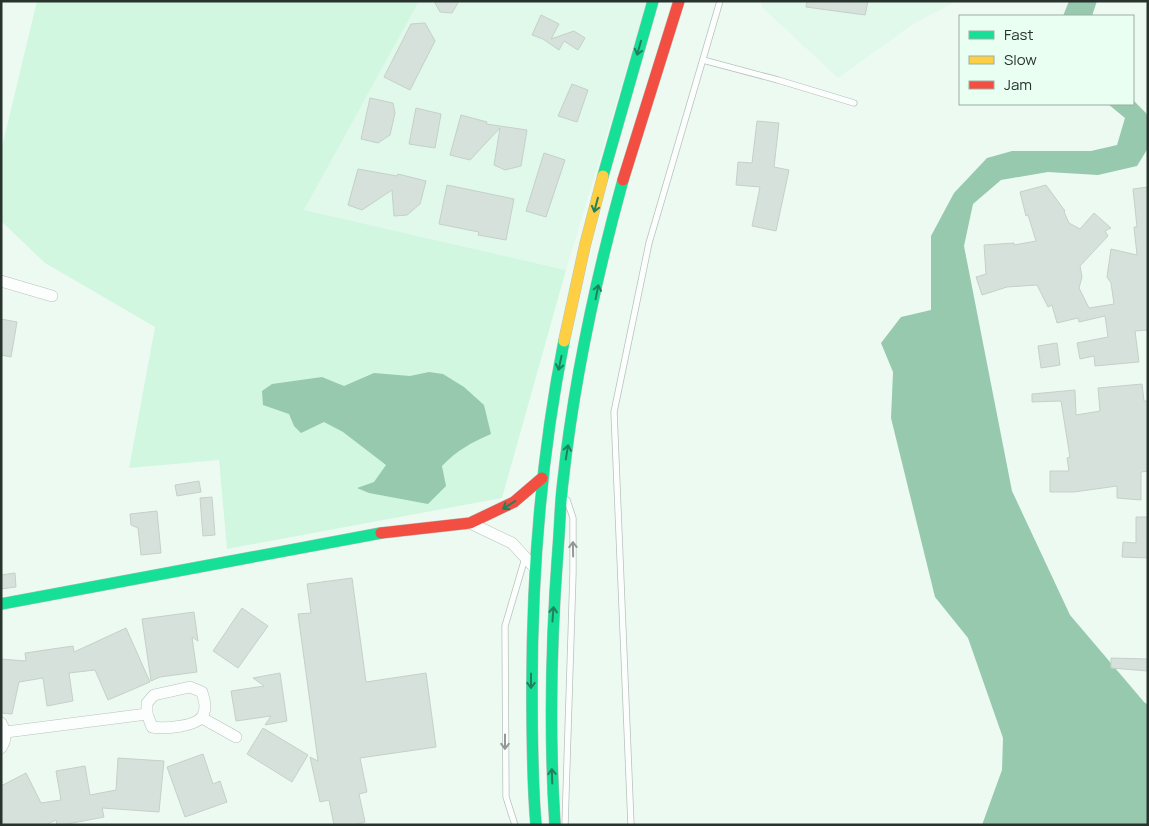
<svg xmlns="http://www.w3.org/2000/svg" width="1149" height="826" font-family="Manrope,sans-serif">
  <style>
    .built { fill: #e0f9ea }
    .green { fill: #d2f7e1 }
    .water { fill: #96c9ad }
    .building { fill: #d5e1da; stroke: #c5d0c9 }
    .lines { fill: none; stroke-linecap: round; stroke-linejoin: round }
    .lane-casing { stroke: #b8c2bc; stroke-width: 7 }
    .street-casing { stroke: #b8c2bc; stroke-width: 12 }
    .fast-casing { stroke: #b8c2bc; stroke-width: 12 }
    .slow-casing { stroke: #b8c2bc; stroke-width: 12 }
    .jam-casing { stroke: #b8c2bc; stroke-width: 12 }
    .lane { stroke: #fcfefd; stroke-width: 5.5 }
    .street { stroke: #fcfefd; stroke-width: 11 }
    .fast { stroke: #16e098; stroke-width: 11 }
    .slow { stroke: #ffcf43; stroke-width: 11 }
    .jam { stroke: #f24e42; stroke-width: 11 }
    .oneway { stroke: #20815d }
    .oneway2 { stroke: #929895 }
  </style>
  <rect width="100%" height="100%" fill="#edfaf2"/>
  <g class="built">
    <polygon points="419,1 647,1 566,270 304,210"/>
    <polygon points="762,1 957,1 913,24 838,78 761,6"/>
  </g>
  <polygon class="green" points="37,1 419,1 304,210 566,270 502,498 227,549 219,460 129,468 155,327 45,263 1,221 1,151"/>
  <g class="water">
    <polygon points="1069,1 1097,1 1092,16 1063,16"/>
    <polygon points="1133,100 1146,113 1148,118 1148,148 1137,166 1098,175 1048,172 1001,180 973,204 964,246 1012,491 1070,615 1144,702 1148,705 1148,825 982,825 1002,770 1003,738 968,638 935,597 891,418 893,372 881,343 901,317 931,310 931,236 954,193 987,158 1012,151 1091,151 1117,145 1125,118 1108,104 1133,104"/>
    <path d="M 429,372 L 443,374 L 464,387 L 484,405 L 491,434 C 471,443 457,450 442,466 L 446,486 L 428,504 L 369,493 L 357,488 L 374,482 L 386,465 L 343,432 L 324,422 L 301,433 L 294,426 L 289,414 L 263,405 L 262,391 L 272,384 L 322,377 L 344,386 L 374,373 L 410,376 Z"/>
  </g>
  <g class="building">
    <polygon points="434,1 459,1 452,13 440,12"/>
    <polygon points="807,1 868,1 865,15 806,7"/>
    <polygon points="541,15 559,24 551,39 574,31 585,38 578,50 564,41 559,50 543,39 532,35"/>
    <polygon points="425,23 435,41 410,90 384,77 411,24"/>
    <polygon points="572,84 588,90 577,122 558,116"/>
    <polygon points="370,98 393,103 395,113 390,135 378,143 361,139"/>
    <polygon points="416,108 441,114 435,148 409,144"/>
    <polygon points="461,115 487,122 486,124 527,130 521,166 505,170 494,165 500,128 470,160 450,155"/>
    <polygon points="757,121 779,123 774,167 789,170 776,231 752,226 760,187 736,185 738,162 752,163"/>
    <polygon points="544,153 565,160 546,217 526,211"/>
    <polygon points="358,169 397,176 398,174 426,181 420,204 407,215 394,216 392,190 362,210 348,205"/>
    <polygon points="447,185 514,199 506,240 478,235 479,232 439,224"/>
    <polygon points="1046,185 1065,211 1064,212 1069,223 1080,229 1094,213 1111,228 1105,231 1108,236 1080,266 1082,277 1079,288 1089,308 1114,304 1111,283 1107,277 1111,249 1137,255 1134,227 1137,227 1133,189 1148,187 1148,330 1135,331 1139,362 1095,366 1094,356 1080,359 1077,343 1108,337 1105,316 1079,322 1078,318 1057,323 1052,305 1048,307 1037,285 1007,287 982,295 976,277 986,274 984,245 1014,243 1014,245 1036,241 1028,215 1026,216 1020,192"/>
    <polygon points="1,319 17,322 11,357 1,355"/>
    <polygon points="1057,343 1060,365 1041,368 1038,346"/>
    <polygon points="1142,384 1144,401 1148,401 1148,471 1141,472 1141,500 1117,498 1117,486 1074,492 1050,492 1050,471 1069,471 1067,458 1070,457 1061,401 1032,402 1032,394 1075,390 1076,415 1100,411 1098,388"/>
    <polygon points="199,481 201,492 177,496 175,485"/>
    <polygon points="212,497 215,535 203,536 200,498"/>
    <polygon points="157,511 161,553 141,555 138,528 131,525 130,514"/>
    <polygon points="1136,517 1148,517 1148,558 1122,557 1123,542 1136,543"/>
    <polygon points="15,573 16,587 1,589 1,575"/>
    <polygon points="352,578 366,682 426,673 436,747 360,758 367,792 359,794 365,822 354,825 334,825 329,800 320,802 310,757 318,761 298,614 311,613 307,584"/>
    <polygon points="242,608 268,626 238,668 213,651"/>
    <polygon points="194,612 198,641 192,637 197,672 160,677 151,681 142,619"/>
    <polygon points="126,628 150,682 108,700 95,670 69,673 73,701 47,706 43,678 19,682 12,714 1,713 1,659 26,661 25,653 73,646 74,652"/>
    <polygon points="1111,658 1148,659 1148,671 1111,668"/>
    <polygon points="280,673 287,721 265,725 271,716 236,721 231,691 264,686 253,678"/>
    <polygon points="263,728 308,755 292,782 247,754"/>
    <polygon points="203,754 213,784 220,781 227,802 185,817 167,767"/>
    <polygon points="118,758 164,761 159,812 102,808 104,817 62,825 57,825 56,820 46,825 1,825 1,786 26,773 41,803 61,800 56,771 85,766 90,795 116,790"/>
  </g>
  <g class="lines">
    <g class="lane-casing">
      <g id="lane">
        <polyline points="703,60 778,80 854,103"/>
        <polyline points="515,825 506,797 505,626 525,558"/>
        <polyline points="565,825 573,573 573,518 567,500"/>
        <polyline points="631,825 614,412 649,243 720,1"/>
      </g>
    </g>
    <g class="street-casing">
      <g id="street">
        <polyline points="1,281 52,296"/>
        <polyline points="470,523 512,543 534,567"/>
        <path d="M 190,687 L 202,692 C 204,700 207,707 203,715 C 198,727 163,729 152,727 L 147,714 L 147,703 L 154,695 Z"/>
        <polyline points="202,718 236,737"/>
        <path d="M 1,723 C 6,732 7,739 1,748"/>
        <polyline points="6,732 147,714"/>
      </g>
    </g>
    <g class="fast-casing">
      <g id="fast">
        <polyline points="603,176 653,1"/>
        <polyline points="1,604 381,533"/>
        <path d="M 536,825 C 532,780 532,734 532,688 C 532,572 541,456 564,341"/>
        <path d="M 555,825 C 549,733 551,641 558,549 C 560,526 560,503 563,481 C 574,380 596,278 623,180"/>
      </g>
    </g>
    <g class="slow-casing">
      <polyline id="slow" points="564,341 585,245 603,176"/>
    </g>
    <g class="jam-casing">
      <g id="jam">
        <polyline points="623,180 679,1"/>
        <polyline points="381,533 470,523 514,502 542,478"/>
      </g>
    </g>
    <use href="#lane" class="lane"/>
    <use href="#street" class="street"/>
    <use href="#fast" class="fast"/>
    <use href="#slow" class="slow"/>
    <use href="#jam" class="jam"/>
  </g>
  <defs><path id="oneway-shaft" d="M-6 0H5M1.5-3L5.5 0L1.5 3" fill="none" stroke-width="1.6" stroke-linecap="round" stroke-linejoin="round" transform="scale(1.25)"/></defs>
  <g class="oneway">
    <use href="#oneway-shaft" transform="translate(639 48) rotate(106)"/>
    <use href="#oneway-shaft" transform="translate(596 205) rotate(105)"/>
    <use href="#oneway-shaft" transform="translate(597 292) rotate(-79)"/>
    <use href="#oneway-shaft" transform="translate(560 363) rotate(102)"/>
    <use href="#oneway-shaft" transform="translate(567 452) rotate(-81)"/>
    <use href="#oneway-shaft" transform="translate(509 505) rotate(148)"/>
    <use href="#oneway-shaft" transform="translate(553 614) rotate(-86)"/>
    <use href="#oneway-shaft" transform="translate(531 681) rotate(90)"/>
    <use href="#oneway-shaft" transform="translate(552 776) rotate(-92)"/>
  </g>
  <g class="oneway2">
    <use href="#oneway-shaft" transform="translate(573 549) rotate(-91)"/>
    <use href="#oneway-shaft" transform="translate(505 742) rotate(90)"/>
  </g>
  <rect width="1149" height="826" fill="none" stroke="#28332d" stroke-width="5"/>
  <rect x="959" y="15" width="175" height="90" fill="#e8fff1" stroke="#9bada3"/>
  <rect x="969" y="31" width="25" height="8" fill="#16e098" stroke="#9bada3"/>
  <text x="1004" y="40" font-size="15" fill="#28332d">Fast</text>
  <rect x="969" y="56" width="25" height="8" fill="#ffcf43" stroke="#9bada3"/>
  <text x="1004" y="65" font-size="15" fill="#28332d">Slow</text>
  <rect x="969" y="81" width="25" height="8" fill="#f24e42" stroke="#9bada3"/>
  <text x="1004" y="90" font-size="15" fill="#28332d">Jam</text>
</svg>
